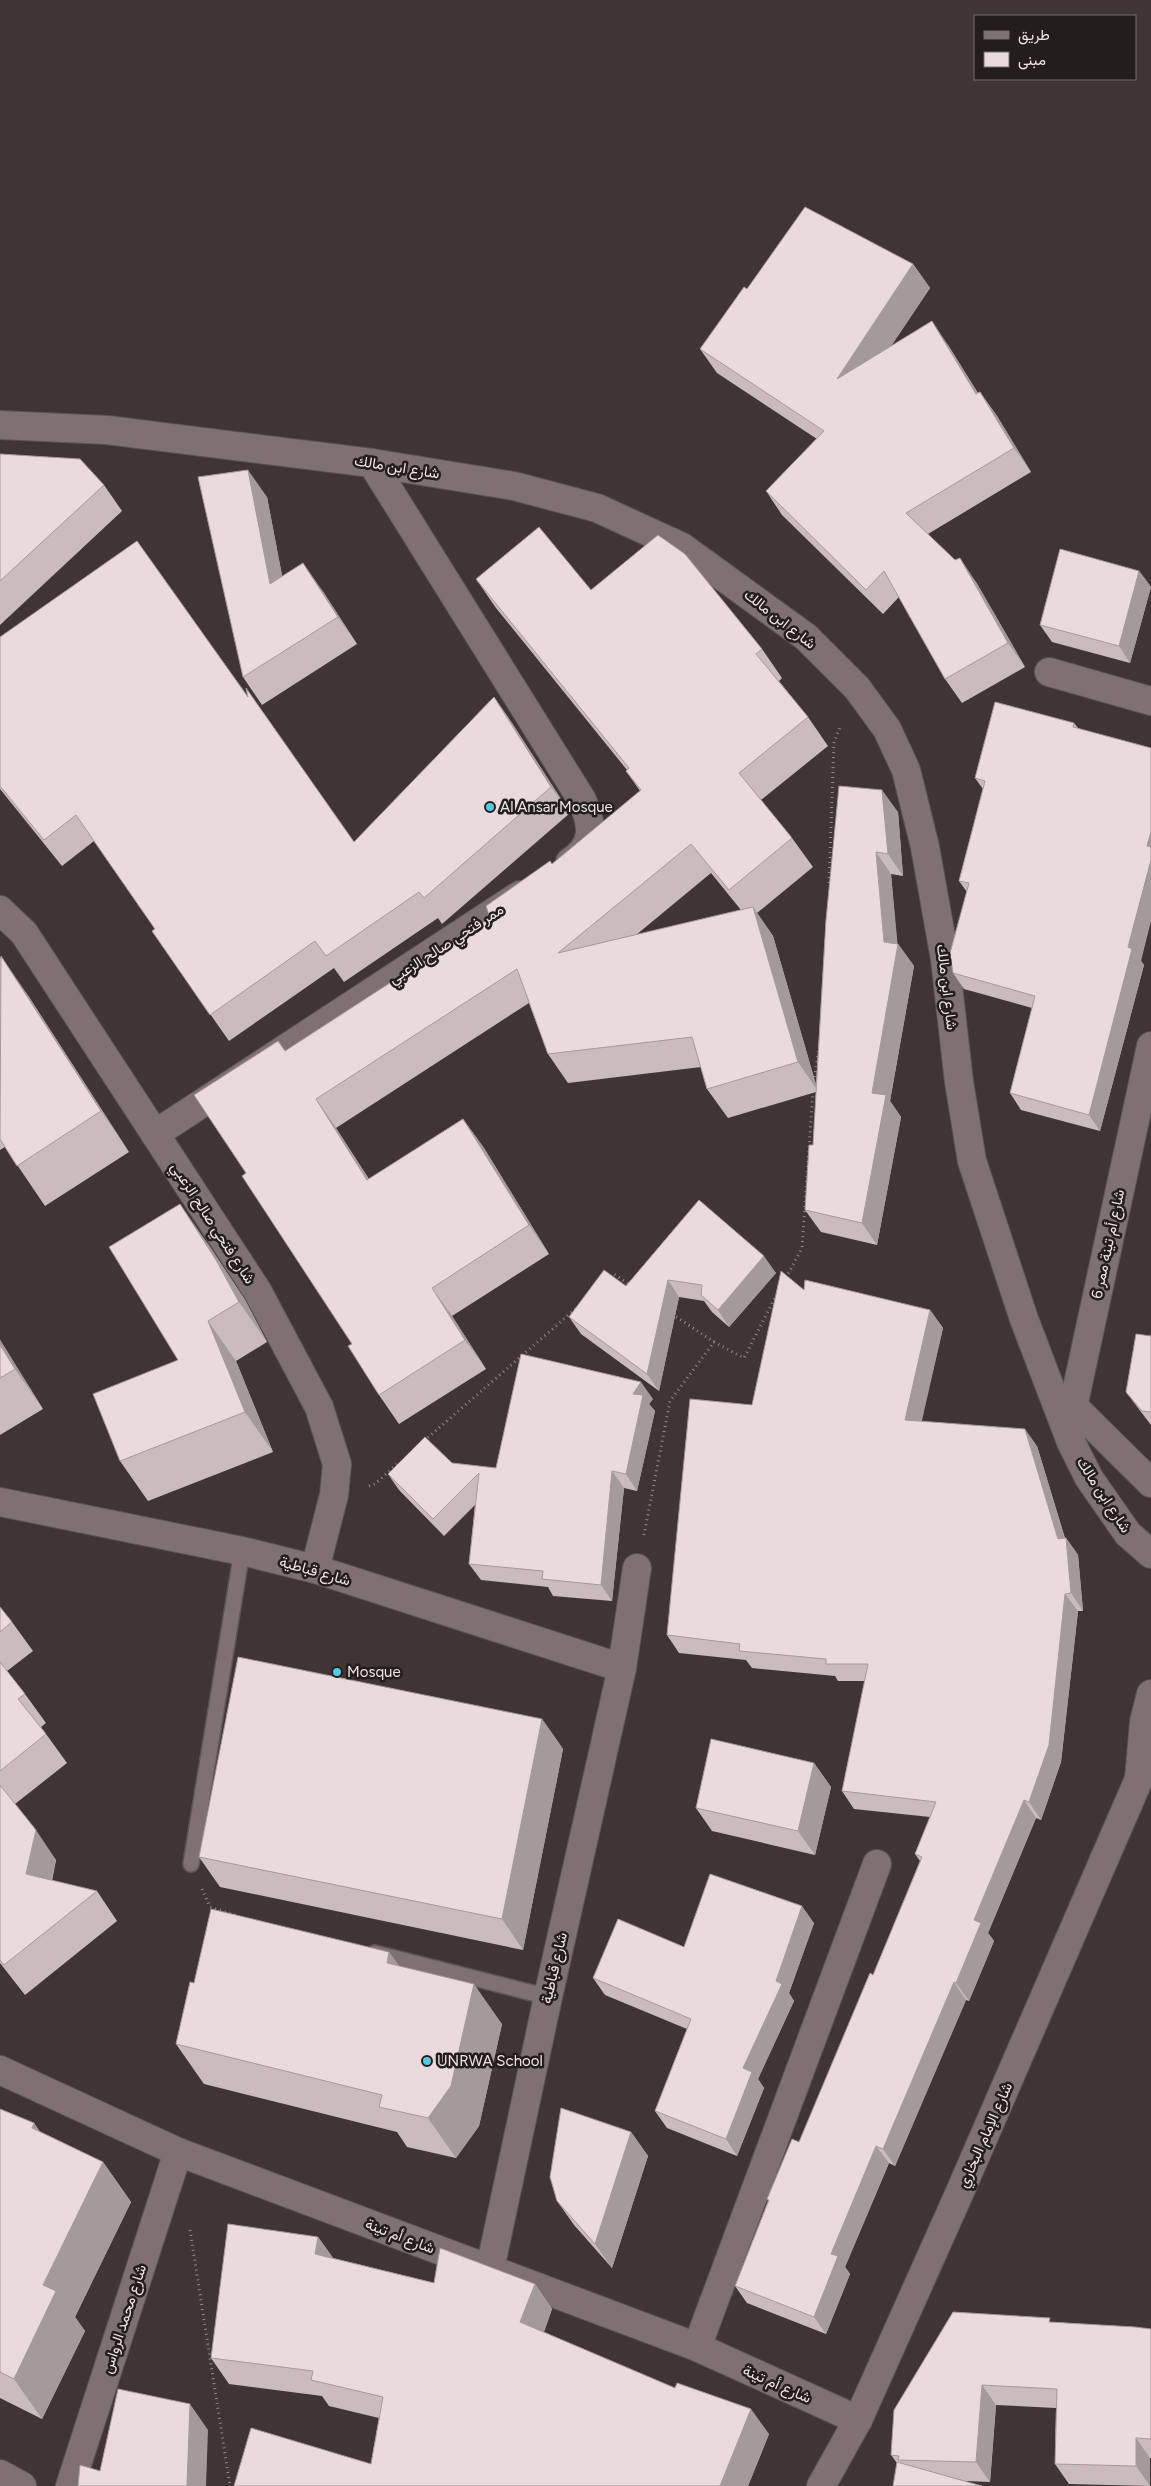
<svg xmlns="http://www.w3.org/2000/svg" width="1151" height="2486" font-family="Figtree,Vazirmatn,sans-serif">
  <style>
    .lines { fill: none; stroke-linecap: round; stroke-linejoin: round }
    .service-casing { stroke: #5e5355; stroke-width: 18 }
    .minor-casing { stroke: #5e5355; stroke-width: 30 }
    .tertiary-casing { stroke: #5e5355; stroke-width: 30 }
    .path { stroke: #948a8c; stroke-width: 3; stroke-dasharray: 1 4; stroke-linecap: butt }
    .service { stroke: #7f7173; stroke-width: 15 }
    .minor { stroke: #7f7173; stroke-width: 28 }
    .tertiary { stroke: #7f7173; stroke-width: 28 }
    .wall { fill: #cabbbe; fill-rule: evenodd }
    .shaded-wall { fill: #a4999b }
    .building { fill: #ebdadd; stroke: #a4999b }
    .poi-dot { fill: #57c9e3; stroke: #231d1e; stroke-width: 2 }
    .labels { text-anchor: middle; stroke-width: 5; stroke-linejoin: round; paint-order: stroke }
    .street-label { font-size: 15px; fill: #ede4e6; stroke: #231d1e }
    .poi-label { font-size: 15px; fill: #ede4e6; stroke: #231d1e; text-anchor: start }
  </style>
  <rect width="100%" height="100%" fill="#403436"/>
  <g class="lines">
    <g class="service-casing">
      <g id="service">
        <polyline points="191,1864 242,1551"/>
        <polyline points="375,1953 548,1997"/>
      </g>
    </g>
    <g class="minor-casing">
      <g id="minor">
        <polyline points="0,425 107,430 372,463 514,486 597,508 682,547 806,637 857,688 887,729 906,770 925,847 945,959 959,1082 972,1161 1024,1319 1071,1442 1089,1478 1128,1534 1151,1554"/>
        <path d="M 372,463 L 582,800 C 593,825 596,845 570,862"/>
        <polyline points="1049,672 1151,701"/>
        <polyline points="0,910 24,933 258,1292 319,1407 337,1464 334,1495 315,1569"/>
        <polyline points="155,1134 520,895"/>
        <polyline points="1066,1399 1151,1483"/>
        <polyline points="1072,1434 1073,1407 1151,1046"/>
        <polyline points="0,1502 242,1551 315,1569 622,1668"/>
        <polyline points="0,2070 178,2152 697,2347 858,2420"/>
        <polyline points="490,2269 548,1997 622,1668 637,1568"/>
        <polyline points="697,2347 877,1864"/>
        <polyline points="0,2474 22,2486"/>
        <polyline points="70,2486 178,2152"/>
      </g>
    </g>
    <g class="tertiary-casing">
      <g id="tertiary">
        <polyline points="1139,1779 1144,1722 1151,1694"/>
        <polyline points="821,2486 858,2420 959,2194 1139,1779 1151,1765"/>
      </g>
    </g>
    <g class="path">
      <polyline points="829,883 834,742 841,725"/>
      <polyline points="814,1082 819,1048"/>
      <polyline points="611,1277 614,1274 630,1285"/>
      <polyline points="786,1278 802,1248 813,1091"/>
      <polyline points="672,1314 714,1342"/>
      <polyline points="424,1441 580,1305"/>
      <polyline points="369,1486 375,1484 397,1464"/>
      <polyline points="644,1535 670,1401 714,1342 744,1358 776,1296"/>
      <polyline points="202,1889 210,1907 238,1916"/>
      <polyline points="190,2230 230,2486"/>
    </g>
    <use href="#service" class="service"/>
    <use href="#minor" class="minor"/>
    <use href="#tertiary" class="tertiary"/>
  </g>
  <g class="wall">
    <polygon points="913,264 930,288 891,346 948,345 978,393 980,392 997,416 1031,472 928,534 976,582 1025,667 962,703 945,679 899,597 883,614 782,515 766,491 817,439 717,373 700,349 747,289"/>
    <polygon points="0,454 104,485 122,511 0,625"/>
    <polygon points="267,497 282,576 322,590 357,644 262,705 243,677"/>
    <polygon points="1139,571 1151,587 1130,663 1052,642 1040,625"/>
    <path d="M 476,579 L 591,590 L 762,649 L 782,678 L 779,681 L 808,717 L 828,746 L 761,800 L 792,838 L 813,867 L 757,913 L 773,936 L 816,1085 L 826,920 L 898,812 L 903,876 L 891,874 L 897,944 L 898,944 L 914,966 L 890,1101 L 901,1117 L 877,1245 L 821,1232 L 805,1210 L 813,1145 L 816,1092 L 728,1118 L 707,1089 L 701,1067 L 568,1083 L 548,1054 L 529,1003 L 336,1128 L 369,1179 L 463,1119 L 484,1148 L 549,1254 L 452,1316 L 486,1369 L 399,1424 L 379,1395 L 352,1344 L 246,1173 L 285,1051 L 490,918 L 552,864 L 640,791 L 626,771 L 627,770 L 496,608 ZM 711,873 L 741,910 L 636,935 Z"/>
    <polygon points="0,637 248,697 354,842 494,697 512,723 570,813 442,924 438,918 344,982 334,968 229,1041 152,931 155,929 94,841 62,866 0,789"/>
    <polygon points="1074,723 1078,728 1141,961 1144,965 1100,1131 1021,1110 1010,1093 1032,1008 964,989 953,973 967,892 959,881 983,789 975,778"/>
    <polygon points="0,957 29,997 129,1152 45,1206 5,1147 0,1150"/>
    <polygon points="699,1200 776,1273 729,1327 712,1312 704,1301 679,1297 659,1391 581,1334 569,1317 626,1286"/>
    <polygon points="208,1244 245,1300 267,1342 236,1361 273,1452 148,1501 120,1461 178,1360"/>
    <polygon points="804,1290 930,1310 943,1328 921,1421 1037,1446 1065,1538 1066,1538 1078,1555 1083,1611 1078,1611 1061,1762 1041,1820 1036,1818 988,1933 994,1941 969,2001 966,2000 895,2166 889,2163 845,2267 850,2274 826,2334 747,2303 735,2286 768,2201 767,2199 799,2142 873,1975 920,1861 915,1854 930,1817 854,1809 842,1791 865,1681 838,1681 835,1676 752,1668 746,1660 679,1653 667,1635 752,1405"/>
    <polygon points="1151,1336 1151,1425 1138,1408 1126,1392"/>
    <polygon points="0,1340 43,1409 0,1435"/>
    <polygon points="653,1399 649,1404 655,1411 637,1491 624,1488 612,1601 553,1596 548,1587 481,1580 469,1564 475,1505 444,1536 399,1490 388,1474 452,1463 496,1468"/>
    <polygon points="0,1607 12,1622 33,1651 7,1671 25,1694 46,1723 41,1727 67,1763 15,1804 56,1860 52,1881 97,1891 117,1921 25,1995 0,1963"/>
    <polygon points="542,1719 563,1749 523,1950 220,1887 199,1857"/>
    <polygon points="814,1763 831,1787 815,1855 712,1831 696,1808"/>
    <polygon points="814,1923 789,1993 794,2001 758,2079 764,2088 737,2156 667,2128 655,2111 687,2029 605,1995 593,1978 684,1947"/>
    <polygon points="389,1952 399,1966 502,2024 479,2126 456,2158 407,2147 397,2132 204,2084 176,2044 194,1983"/>
    <polygon points="0,2109 34,2123 39,2131 103,2162 131,2202 75,2317 85,2331 42,2419 0,2398"/>
    <polygon points="631,2132 648,2156 612,2268 574,2225 557,2201"/>
    <polygon points="318,2237 333,2258 434,2283 535,2284 552,2309 544,2332 769,2434 748,2486 234,2486 371,2464 379,2418 329,2406 322,2396 229,2384 211,2358"/>
    <polygon points="1053,2322 1151,2329 1151,2458 1150,2458 1150,2486 1069,2484 1055,2464 1056,2408 996,2405 990,2482 965,2481 897,2463 891,2455"/>
  </g>
  <g class="shaded-wall">
    <polygon points="913,264 930,288 853,403 837,379"/>
    <polygon points="932,321 948,345 993,418 976,394"/>
    <polygon points="980,392 997,416 1031,472 1014,448"/>
    <polygon points="248,470 267,497 289,611 270,584"/>
    <polygon points="960,558 976,582 1025,667 1008,643"/>
    <polygon points="303,563 322,590 357,644 338,617"/>
    <polygon points="1139,571 1151,587 1130,663 1119,646"/>
    <polygon points="494,697 512,723 570,813 551,787"/>
    <polygon points="882,790 898,812 903,876 888,854"/>
    <polygon points="1151,832 1151,852 1147,846"/>
    <polygon points="876,852 891,874 898,949 898,944 914,966 890,1101 901,1117 877,1245 862,1223 884,942"/>
    <polygon points="1151,860 1151,921 1141,961 1144,965 1100,1131 1089,1115 1128,947"/>
    <polygon points="753,907 773,936 818,1091 798,1062"/>
    <polygon points="1,956 29,997 129,1152 101,1111"/>
    <polygon points="316,1099 336,1128 387,1209 367,1180"/>
    <polygon points="463,1119 484,1148 549,1254 529,1225"/>
    <polygon points="180,1204 208,1244 245,1300 267,1342 239,1302"/>
    <polygon points="764,1256 776,1273 729,1327 718,1310"/>
    <polygon points="668,1280 679,1297 659,1391 647,1374"/>
    <polygon points="432,1288 452,1316 486,1369 465,1340"/>
    <polygon points="930,1310 943,1328 918,1438 905,1420"/>
    <polygon points="208,1321 236,1361 273,1452 245,1412"/>
    <polygon points="0,1340 43,1409 15,1369 0,1345"/>
    <polygon points="641,1382 653,1399 649,1404 655,1411 637,1491 626,1474 633,1394"/>
    <polygon points="1025,1429 1037,1446 1067,1546 1066,1538 1078,1555 1083,1611 1071,1593 1058,1539"/>
    <polygon points="612,1471 624,1488 612,1601 601,1585"/>
    <polygon points="1065,1594 1078,1611 1061,1762 1041,1820 1029,1802"/>
    <polygon points="542,1719 563,1749 523,1950 502,1919"/>
    <polygon points="814,1763 831,1787 815,1855 798,1831"/>
    <polygon points="1024,1800 1036,1818 988,1933 994,1941 969,2001 956,1983 974,1920"/>
    <polygon points="36,1830 56,1860 46,1904 26,1874"/>
    <polygon points="802,1906 814,1923 789,1993 794,2001 758,2079 764,2088 737,2156 726,2139 743,2068"/>
    <polygon points="389,1952 417,1992 387,1963"/>
    <polygon points="954,1982 966,2000 895,2166 883,2149"/>
    <polygon points="474,1984 502,2024 479,2126 456,2158 428,2118"/>
    <polygon points="34,2123 62,2163 32,2128"/>
    <polygon points="631,2132 648,2156 612,2268 595,2244"/>
    <polygon points="876,2146 889,2163 845,2267 850,2274 826,2334 814,2317 831,2254"/>
    <polygon points="103,2162 131,2202 75,2317 85,2331 42,2419 14,2379 43,2285"/>
    <polygon points="318,2237 336,2262 315,2254"/>
    <polygon points="535,2284 552,2309 538,2347 520,2322"/>
    <polygon points="982,2385 996,2405 990,2482 976,2462"/>
    <polygon points="190,2404 208,2430 206,2486 187,2486"/>
    <polygon points="751,2409 769,2434 748,2486 720,2486"/>
    <polygon points="1136,2438 1150,2458 1150,2486 1136,2466"/>
  </g>
  <g class="building">
    <polygon points="805,207 913,264 837,379 932,321 976,394 980,392 1014,448 906,513 955,560 960,558 1008,643 945,679 884,571 866,590 766,491 824,431 700,349 744,287 747,289"/>
    <polygon points="0,454 80,459 104,485 0,581"/>
    <polygon points="248,470 270,584 303,563 338,617 243,677 198,477"/>
    <polygon points="539,527 591,590 658,535 685,554 711,586 762,649 756,654 808,717 739,773 792,838 729,890 691,844 558,953 753,907 798,1062 707,1089 692,1037 548,1054 517,969 316,1099 367,1180 463,1119 529,1225 432,1288 465,1340 379,1395 348,1346 352,1344 242,1176 246,1173 194,1095 278,1041 285,1051 490,918 486,906 550,861 552,864 641,790 626,771 629,768 476,579"/>
    <polygon points="137,541 248,697 246,688 354,842 494,697 551,787 424,898 419,892 326,956 315,941 210,1015 152,931 155,929 76,815 44,840 0,786 0,637"/>
    <polygon points="1060,549 1139,571 1119,646 1040,625"/>
    <polygon points="995,702 1074,723 1073,727 1151,748 1151,832 1147,846 1151,847 1151,860 1128,947 1132,949 1089,1115 1010,1093 1035,996 953,973 950,953 969,883 959,881 985,781 975,778"/>
    <polygon points="839,786 882,790 888,854 876,852 884,942 898,944 872,1093 886,1095 862,1223 805,1210 809,1145 813,1145 826,920"/>
    <polygon points="1,956 101,1111 17,1166 0,1139"/>
    <polygon points="699,1200 764,1256 718,1310 701,1295 702,1285 668,1280 647,1374 569,1317 604,1270 626,1286"/>
    <polygon points="180,1204 216,1260 239,1302 208,1321 245,1412 120,1461 93,1394 178,1360 109,1247"/>
    <polygon points="781,1271 804,1290 805,1280 930,1310 905,1420 1025,1429 1058,1539 1066,1538 1071,1593 1065,1594 1049,1745 1029,1802 1024,1800 974,1920 981,1923 956,1983 954,1982 883,2149 876,2146 831,2254 838,2256 814,2317 735,2286 769,2200 767,2199 792,2139 799,2142 870,1973 873,1975 922,1857 915,1854 936,1802 842,1791 868,1664 826,1664 826,1659 739,1651 740,1644 667,1635 690,1399 752,1405"/>
    <polygon points="1136,1334 1151,1336 1151,1412 1142,1411 1126,1392"/>
    <polygon points="0,1345 15,1369 0,1378"/>
    <polygon points="521,1354 641,1382 633,1394 643,1395 626,1474 612,1471 601,1585 542,1579 543,1571 469,1564 479,1473 433,1519 388,1474 425,1437 452,1463 496,1468"/>
    <polygon points="0,1607 12,1622 0,1632"/>
    <polygon points="238,1657 542,1719 502,1919 199,1857"/>
    <polygon points="0,1662 25,1694 18,1699 46,1734 0,1771"/>
    <polygon points="711,1739 814,1763 798,1831 696,1808"/>
    <polygon points="0,1785 36,1830 26,1874 97,1891 4,1965 0,1960"/>
    <polygon points="710,1874 802,1906 776,1981 782,1984 743,2068 752,2072 726,2139 655,2111 691,2019 593,1978 618,1919 684,1947"/>
    <polygon points="211,1909 389,1952 387,1963 474,1984 451,2086 428,2118 379,2107 382,2095 176,2044 190,1982 194,1983"/>
    <polygon points="561,2108 631,2132 595,2244 557,2201 550,2177"/>
    <polygon points="0,2109 34,2123 32,2128 103,2162 43,2285 56,2291 14,2379 0,2372"/>
    <polygon points="228,2224 318,2237 315,2254 434,2283 440,2248 535,2284 520,2322 675,2388 677,2383 751,2409 720,2486 234,2486 251,2428 371,2464 383,2397 311,2380 313,2371 211,2358"/>
    <polygon points="953,2312 1050,2318 1049,2322 1135,2327 1151,2329 1151,2439 1136,2438 1136,2466 1055,2464 1057,2389 982,2385 976,2462 898,2460 899,2456 891,2455 894,2410"/>
    <polygon points="118,2389 190,2404 187,2486 78,2486 80,2465 100,2471"/>
    <polygon points="897,2462 982,2486 893,2486"/>
  </g>
  <g class="poi-dot">
    <circle cx="490" cy="807" r="5"/>
    <circle cx="337" cy="1672" r="5"/>
    <circle cx="427" cy="2061" r="5"/>
  </g>
  <g class="labels">
    <g class="street-label">
      <text transform="translate(397 467) rotate(9)" y="5">شارع ابن مالك</text>
      <text transform="translate(780 619) rotate(38)" y="5">شارع ابن مالك</text>
      <text transform="translate(446 944) rotate(-33)" y="5">ممر فتحي صالح الزعبي</text>
      <text transform="translate(947 987) rotate(83)" y="5">شارع ابن مالك</text>
      <text transform="translate(213 1223) rotate(57)" y="5">شارع فتحي صالح الزعبي</text>
      <text transform="translate(1108 1244) rotate(-78)" y="5">شارع أم تينة ممر 6</text>
      <text transform="translate(1104 1495) rotate(57)" y="5">شارع ابن مالك</text>
      <text transform="translate(315 1571) rotate(16)" y="5">شارع قباطية</text>
      <text transform="translate(554 1968) rotate(-77)" y="5">شارع قباطية</text>
      <text transform="translate(985 2135) rotate(-66)" y="5">شارع الإمام البخاري</text>
      <text transform="translate(400 2236) rotate(21)" y="5">شارع أم تينة</text>
      <text transform="translate(124 2319) rotate(-72)" y="5">شارع محمد الرواس</text>
      <text transform="translate(777 2384) rotate(24)" y="5">شارع أم تينة</text>
    </g>
    <g class="poi-label">
      <text x="500" y="812">Al Ansar Mosque</text>
      <text x="347" y="1677">Mosque</text>
      <text x="437" y="2066">UNRWA School</text>
    </g>
  </g>
  <rect x="974" y="15" width="162" height="65" fill="#231d1e" stroke="#746d6e"/>
  <rect x="984" y="31" width="25" height="8" fill="#7f7173" stroke="#746d6e"/>
  <text x="1018" y="40" font-size="15" fill="#ede4e6">طريق</text>
  <rect x="984" y="52" width="25" height="15" fill="#ebdadd" stroke="#746d6e"/>
  <text x="1018" y="65" font-size="15" fill="#ede4e6">مبنى</text>
</svg>
